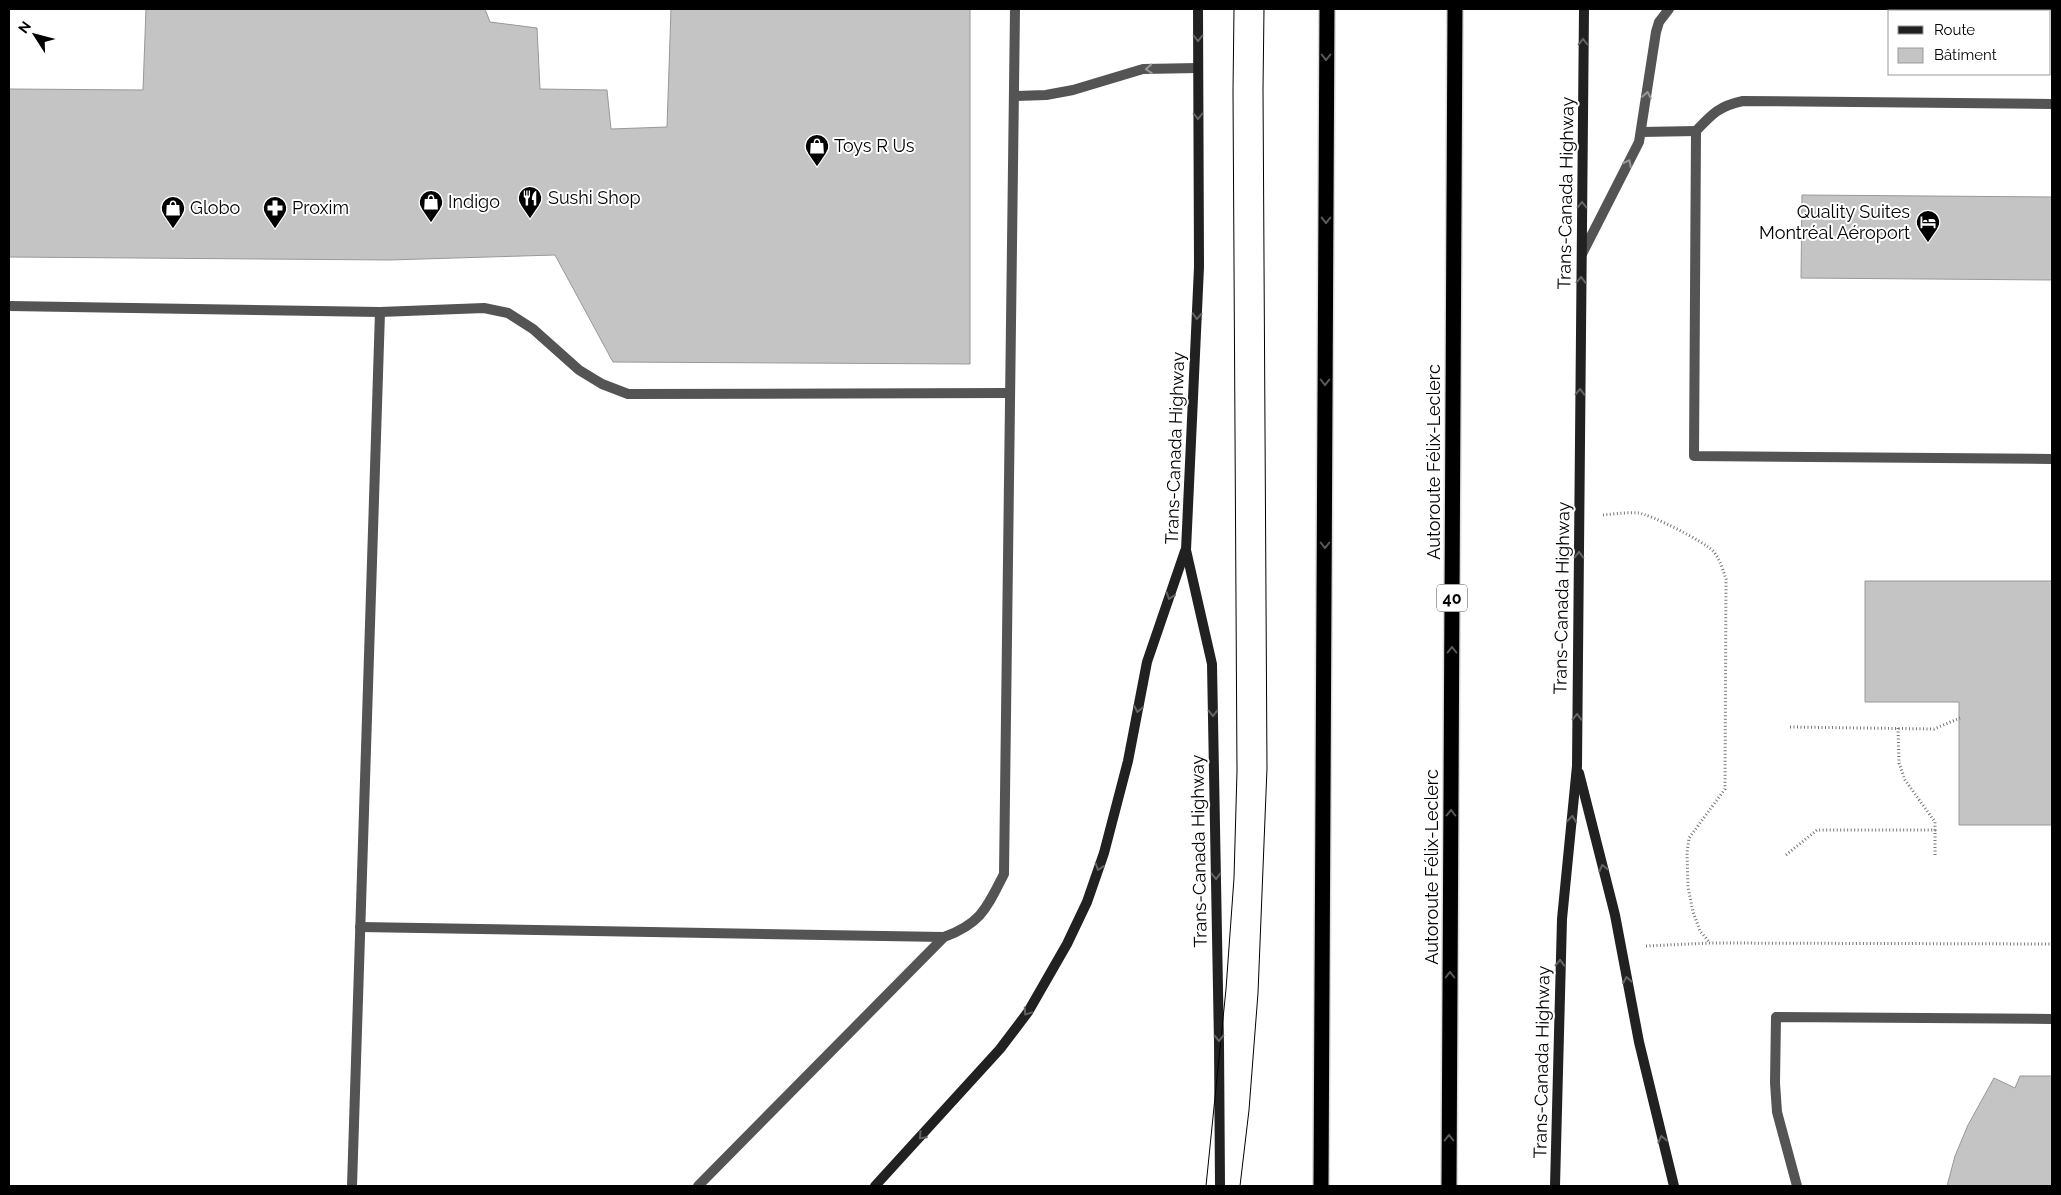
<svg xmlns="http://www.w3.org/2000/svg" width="2061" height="1195" font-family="Raleway,sans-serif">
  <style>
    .building { fill: #c4c4c4; stroke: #989898 }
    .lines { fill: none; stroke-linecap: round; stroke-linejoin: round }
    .highway-casing { stroke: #dbdbdb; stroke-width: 18 }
    .path { stroke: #767676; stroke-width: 3; stroke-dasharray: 1 2.5; stroke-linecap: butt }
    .lane { stroke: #545454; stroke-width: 10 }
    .secondary { stroke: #212121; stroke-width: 10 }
    .highway { stroke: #000; stroke-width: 15 }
    .tram { stroke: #000; stroke-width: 1 }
    .oneway { stroke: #646464 }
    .oneway2 { stroke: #595959 }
    .oneway3 { stroke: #989898 }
    .labels { text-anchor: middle; stroke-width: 4; stroke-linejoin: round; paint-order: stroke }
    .shield { fill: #fff; stroke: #4c4c4c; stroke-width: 1 }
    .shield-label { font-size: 16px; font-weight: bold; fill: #000 }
    .poi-label { font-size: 18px; fill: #000; stroke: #fff; text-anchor: start }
    .street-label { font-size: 18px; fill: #000; stroke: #fff }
  </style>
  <rect width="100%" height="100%" fill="#fff"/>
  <g class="building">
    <polygon points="146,9 485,9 490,22 537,28 540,89 607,90 611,129 667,127 671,9 970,9 970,364 613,362 555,255 389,260 9,257 9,89 143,90"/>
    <polygon points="1802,195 2052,197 2052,280 1801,278"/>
    <polygon points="1865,581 2052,581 2052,825 1959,825 1959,702 1865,702"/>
    <polygon points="2020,1076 2052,1076 2052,1186 1947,1186 1955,1156 1968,1125 1994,1078 2015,1088"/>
  </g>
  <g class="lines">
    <g class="highway-casing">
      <g id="highway">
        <polyline points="1321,1186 1327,9"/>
        <polyline points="1449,1186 1455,9"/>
      </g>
    </g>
    <g class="path">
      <path d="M 1603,515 C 1614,514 1627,512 1638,513 C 1650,514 1705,542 1713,551 C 1720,559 1723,570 1726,579 L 1725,789 L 1689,838 L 1687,853 L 1688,887 L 1693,912 L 1700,931 L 1710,943"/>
      <polyline points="1790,727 1934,729 1960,718"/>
      <polyline points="1786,855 1817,830 1935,830 1935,822 1905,780 1899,763 1898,728"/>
      <polyline points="1935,855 1935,830"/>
      <polyline points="1646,946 1710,943 2052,944"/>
    </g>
    <g class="lane">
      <polyline points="1015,96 1046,95 1073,90 1143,69 1198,68"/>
      <path d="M 2052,104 L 1743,101 C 1719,106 1712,114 1696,131 L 1694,456 L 2052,459"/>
      <polyline points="1641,132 1696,131"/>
      <polyline points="1582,254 1639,142 1656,32 1659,22 1669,9"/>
      <polyline points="9,306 380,312 484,308 508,313 533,329 579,370 602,384 628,394 1009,393"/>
      <polyline points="360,927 944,937"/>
      <polyline points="352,1186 380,312"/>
      <path d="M 698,1186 L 944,937 C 982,923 987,907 1004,874 L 1015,9"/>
      <polyline points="1797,1186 1777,1112 1775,1083 1776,1017 2052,1019"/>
    </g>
    <g class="secondary">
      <polyline points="1198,9 1199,267 1186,550 1212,664 1219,1043 1220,1186"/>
      <polyline points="1579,773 1615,915 1639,1042 1674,1186"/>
      <polyline points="875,1186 1000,1049 1028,1012 1067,944 1087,902 1104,853 1128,761 1147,662 1185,551"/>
      <polyline points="1555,1186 1562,919 1577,766 1584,9"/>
    </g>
    <use href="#highway" class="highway"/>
    <g class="tram">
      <polyline points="1206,1186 1226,989 1234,878 1237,771 1233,91 1234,9"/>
      <polyline points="1240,1186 1249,1110 1258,993 1267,768 1263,89 1264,9"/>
    </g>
  </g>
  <defs><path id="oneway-chevron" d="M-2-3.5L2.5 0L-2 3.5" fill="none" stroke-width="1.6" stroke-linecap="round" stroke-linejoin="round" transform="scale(1.25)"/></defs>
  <g class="oneway">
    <use href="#oneway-chevron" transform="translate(1198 38) rotate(90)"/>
    <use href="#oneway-chevron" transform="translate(1583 42) rotate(-90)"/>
    <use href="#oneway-chevron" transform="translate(1198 116) rotate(90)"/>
    <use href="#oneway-chevron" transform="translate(1582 205) rotate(-90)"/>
    <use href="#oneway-chevron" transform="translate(1581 280) rotate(-89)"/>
    <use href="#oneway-chevron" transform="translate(1197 316) rotate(93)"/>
    <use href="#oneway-chevron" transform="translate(1580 392) rotate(-89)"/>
    <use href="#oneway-chevron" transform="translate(1579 555) rotate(-89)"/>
    <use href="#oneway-chevron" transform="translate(1170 596) rotate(109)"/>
    <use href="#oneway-chevron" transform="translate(1138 709) rotate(101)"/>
    <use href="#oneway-chevron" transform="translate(1213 713) rotate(89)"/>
    <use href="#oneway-chevron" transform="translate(1577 717) rotate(-89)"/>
    <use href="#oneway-chevron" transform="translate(1572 819) rotate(-84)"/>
    <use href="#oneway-chevron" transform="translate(1099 867) rotate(109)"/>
    <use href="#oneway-chevron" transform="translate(1603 868) rotate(-104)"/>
    <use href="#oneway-chevron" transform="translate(1216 876) rotate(89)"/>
    <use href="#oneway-chevron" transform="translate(1560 963) rotate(-88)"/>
    <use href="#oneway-chevron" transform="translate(1627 980) rotate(-100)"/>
    <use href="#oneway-chevron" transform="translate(1027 1012) rotate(124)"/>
    <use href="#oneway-chevron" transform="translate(1219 1038) rotate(89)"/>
    <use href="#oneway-chevron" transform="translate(922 1136) rotate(133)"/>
    <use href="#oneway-chevron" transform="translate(1662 1139) rotate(-104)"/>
  </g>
  <g class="oneway2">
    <use href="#oneway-chevron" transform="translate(1326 57) rotate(90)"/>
    <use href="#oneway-chevron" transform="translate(1326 220) rotate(90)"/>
    <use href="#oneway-chevron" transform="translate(1325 382) rotate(90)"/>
    <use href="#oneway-chevron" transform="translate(1325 545) rotate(90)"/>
    <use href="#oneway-chevron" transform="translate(1452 650) rotate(-90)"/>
    <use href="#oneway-chevron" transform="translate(1451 813) rotate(-90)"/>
    <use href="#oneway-chevron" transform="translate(1450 975) rotate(-90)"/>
    <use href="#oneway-chevron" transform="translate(1449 1138) rotate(-90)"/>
  </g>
  <g class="oneway3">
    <use href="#oneway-chevron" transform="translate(1149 69) rotate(176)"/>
    <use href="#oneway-chevron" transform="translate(1647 95) rotate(-81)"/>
    <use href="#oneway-chevron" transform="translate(1628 163) rotate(-63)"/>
  </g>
  <defs>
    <g id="shop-pin" transform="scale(1.25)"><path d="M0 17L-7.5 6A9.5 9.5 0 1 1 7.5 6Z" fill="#000" stroke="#fff"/><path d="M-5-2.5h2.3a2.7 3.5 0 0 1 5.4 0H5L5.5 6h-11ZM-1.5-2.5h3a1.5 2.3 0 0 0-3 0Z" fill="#fff"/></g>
    <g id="restaurant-pin" transform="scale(1.25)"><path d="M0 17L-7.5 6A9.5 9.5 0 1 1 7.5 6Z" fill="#000" stroke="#fff"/><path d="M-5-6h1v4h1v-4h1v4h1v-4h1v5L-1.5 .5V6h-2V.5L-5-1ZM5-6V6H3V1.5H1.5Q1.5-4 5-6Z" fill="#fff"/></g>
    <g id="pharmacy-pin" transform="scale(1.25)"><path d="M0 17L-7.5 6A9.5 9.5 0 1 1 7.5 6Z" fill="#000" stroke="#fff"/><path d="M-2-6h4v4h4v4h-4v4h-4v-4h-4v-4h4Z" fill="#fff"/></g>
    <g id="hotel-pin" transform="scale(1.25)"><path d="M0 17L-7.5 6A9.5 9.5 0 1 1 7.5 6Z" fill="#000" stroke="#fff"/><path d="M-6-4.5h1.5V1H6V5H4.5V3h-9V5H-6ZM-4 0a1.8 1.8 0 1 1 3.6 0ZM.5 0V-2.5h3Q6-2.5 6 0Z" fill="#fff"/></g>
  </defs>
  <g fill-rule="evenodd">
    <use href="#shop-pin" x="817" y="146"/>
    <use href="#restaurant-pin" x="530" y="198"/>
    <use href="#shop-pin" x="431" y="202"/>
    <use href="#shop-pin" x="173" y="208"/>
    <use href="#pharmacy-pin" x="275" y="208"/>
    <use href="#hotel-pin" x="1928" y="222"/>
  </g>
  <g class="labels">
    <rect class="shield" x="1437" y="584.5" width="30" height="27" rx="4"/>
    <g class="shield-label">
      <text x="1452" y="604">40</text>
    </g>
    <g class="poi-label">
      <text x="834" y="152">Toys R Us</text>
      <text x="548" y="204">Sushi Shop</text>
      <text x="448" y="208">Indigo</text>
      <text x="190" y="214">Globo</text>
      <text x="292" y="214">Proxim</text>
      <text x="1910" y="218" text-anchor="end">Quality Suites<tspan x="1910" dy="21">Montréal Aéroport</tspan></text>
    </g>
    <g class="street-label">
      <text transform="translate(1566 193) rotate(-89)" y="6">Trans-Canada Highway</text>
      <text transform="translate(1175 448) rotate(-88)" y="6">Trans-Canada Highway</text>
      <text transform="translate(1434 462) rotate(-90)" y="6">Autoroute Félix-Leclerc</text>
      <text transform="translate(1562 598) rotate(-89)" y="6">Trans-Canada Highway</text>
      <text transform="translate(1199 851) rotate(-91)" y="6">Trans-Canada Highway</text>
      <text transform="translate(1432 867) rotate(-90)" y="6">Autoroute Félix-Leclerc</text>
      <text transform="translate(1542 1062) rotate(-89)" y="6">Trans-Canada Highway</text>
    </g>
  </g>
  <rect width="2061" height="1195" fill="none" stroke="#000000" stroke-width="20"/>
  <rect x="1888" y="10" width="162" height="65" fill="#ffffff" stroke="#999999"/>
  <rect x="1898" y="26" width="25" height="8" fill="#212121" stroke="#999999"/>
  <text x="1934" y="35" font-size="15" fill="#000000">Route</text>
  <rect x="1898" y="48" width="25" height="15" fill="#c4c4c4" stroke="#999999"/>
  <text x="1934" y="60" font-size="15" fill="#000000">Bâtiment</text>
  <g transform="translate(35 35) rotate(306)" stroke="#ffffff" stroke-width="4" paint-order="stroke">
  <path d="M0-4L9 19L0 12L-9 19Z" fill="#000000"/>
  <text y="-8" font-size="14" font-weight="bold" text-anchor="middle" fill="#000000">N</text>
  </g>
</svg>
